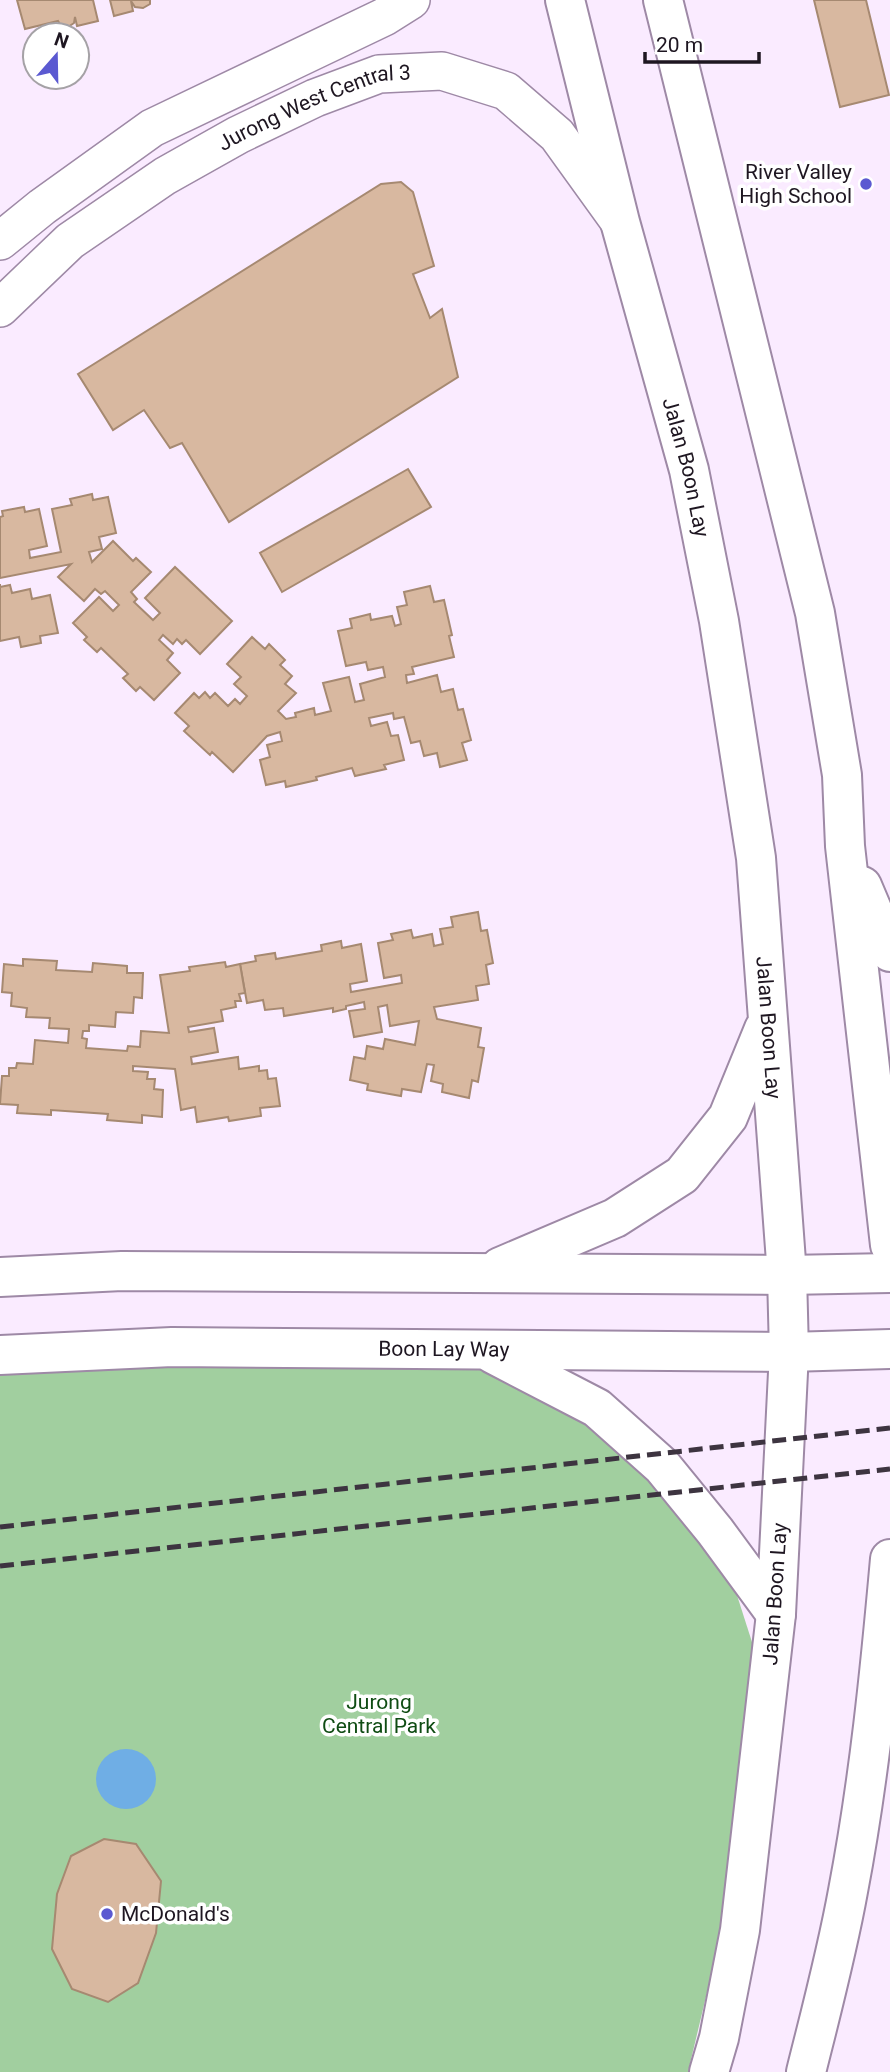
<svg xmlns="http://www.w3.org/2000/svg" width="890" height="2072" font-family="Roboto,sans-serif">
  <style>
    .green { fill: #a1cf9f }
    .water { fill: #6faee5 }
    .building { fill: #d8b8a0; stroke: #a68971; stroke-width: 2 }
    .lines { fill: none; stroke-linecap: round; stroke-linejoin: round }
    .street-casing { stroke: #9e89a6; stroke-width: 40 }
    .primary-casing { stroke: #9e89a6; stroke-width: 42 }
    .street { stroke: #fff; stroke-width: 37 }
    .primary { stroke: #fff; stroke-width: 38 }
    .rail { stroke: #3d3440; stroke-width: 5; stroke-dasharray: 14 7; stroke-linecap: butt }
    .poi-dot { fill: #5b59d1; stroke: #fff; stroke-width: 2.5 }
    .labels { text-anchor: middle; stroke-width: 7; stroke-linejoin: round; paint-order: stroke }
    .street-label { font-size: 21px; fill: #1e1621; stroke: #fff }
    .poi-label { font-size: 21px; fill: #1e1621; stroke: #fff; text-anchor: end }
    .park-label { font-size: 21px; fill: #0f4c13; stroke: #fff }
  </style>
  <rect width="100%" height="100%" fill="#faebff"/>
  <polygon class="green" points="483,1356 658,1471 735,1589 759,1664 726,1913 688,2072 0,2072 0,1367"/>
  <circle class="water" cx="126" cy="1779" r="30"/>
  <g class="building">
    <polygon points="17,0 93,0 98,21 77,26 75,17 74,23 68,27 61,26 58,21 25,29"/>
    <polygon points="110,0 150,0 150,4 143,8 135,7 131,1 133,11 114,16"/>
    <polygon points="814,0 866,0 889,95 840,107"/>
    <polygon points="401,182 413,192 434,266 413,274 430,318 442,309 458,377 229,522 182,443 170,448 144,410 113,430 78,374 381,184"/>
    <polygon points="408,469 431,507 282,592 260,553"/>
    <polygon points="92,494 93,500 108,497 116,533 99,537 102,549 89,552 92,562 113,541 133,561 136,558 151,572 131,592 137,599 134,602 153,620 160,613 145,598 175,567 232,621 200,654 186,640 182,644 177,639 173,644 163,635 159,640 173,653 167,660 180,673 154,700 140,687 136,691 123,678 128,674 101,648 97,652 84,640 87,637 73,623 99,597 113,611 119,605 105,591 101,594 95,589 84,601 58,577 71,564 0,578 0,517 3,516 2,511 24,507 25,512 39,509 47,546 29,550 30,558 61,552 52,509 72,505 70,499"/>
    <polygon points="0,584 0,587 10,585 12,593 30,589 32,599 50,595 58,633 40,636 41,643 21,647 19,637 0,641"/>
    <polygon points="430,586 434,602 444,600 452,635 449,636 454,657 412,667 414,674 406,675 407,683 437,675 441,692 453,689 458,710 463,709 471,740 462,743 467,760 440,767 437,753 424,756 420,741 411,743 404,717 394,719 393,713 369,718 371,726 387,722 391,736 398,735 404,760 384,765 386,769 355,776 352,768 316,777 317,780 286,787 285,781 266,785 260,760 270,757 267,745 282,741 280,732 267,736 233,772 212,752 210,755 184,731 189,726 175,713 194,693 199,698 205,692 210,698 215,693 228,706 235,699 240,704 247,696 234,684 241,677 227,664 252,637 265,649 269,644 285,660 280,665 292,676 285,684 296,693 278,711 286,719 296,717 295,713 314,708 315,715 331,711 323,683 349,677 355,702 364,700 360,684 385,677 383,667 368,670 366,662 346,666 338,631 352,628 350,619 370,614 371,620 392,616 395,626 401,624 397,607 407,605 404,592"/>
    <polygon points="478,912 481,931 487,930 493,963 486,965 489,984 476,986 478,1000 434,1007 437,1019 481,1028 478,1047 484,1048 478,1082 472,1080 469,1098 442,1092 443,1084 431,1081 434,1065 427,1064 421,1092 402,1089 401,1096 367,1090 368,1084 350,1080 354,1057 365,1059 367,1046 383,1049 385,1039 415,1045 419,1021 390,1026 387,1005 378,1007 382,1032 354,1037 349,1011 365,1009 364,1002 346,1006 346,1009 333,1012 333,1008 284,1016 283,1008 265,1010 263,1000 247,1003 240,964 256,961 255,956 275,953 276,959 322,951 321,945 341,941 342,948 361,944 367,981 350,984 351,992 402,983 401,975 384,978 378,943 393,940 391,934 411,930 413,938 432,934 434,946 443,944 440,929 453,927 451,917"/>
    <polygon points="23,959 57,961 56,970 92,972 93,963 127,966 127,973 143,973 142,998 134,997 133,1013 116,1012 115,1027 89,1025 89,1031 83,1031 82,1038 87,1039 86,1048 127,1051 128,1046 140,1047 141,1031 169,1033 160,975 190,971 189,967 225,962 226,967 240,964 245,993 239,994 241,1001 235,1001 236,1007 221,1010 223,1021 188,1027 189,1032 214,1028 218,1052 191,1057 192,1064 238,1057 239,1069 259,1066 259,1071 267,1070 268,1079 276,1078 280,1106 260,1108 261,1116 229,1121 228,1117 197,1122 195,1107 181,1110 175,1069 133,1066 133,1071 148,1072 147,1079 155,1079 154,1089 163,1090 162,1117 142,1115 142,1123 107,1120 108,1114 51,1110 51,1115 17,1113 18,1105 0,1104 2,1076 9,1076 9,1068 16,1068 17,1063 33,1064 35,1040 68,1043 69,1029 49,1028 50,1018 26,1017 27,1008 11,1006 12,993 2,992 4,964 23,966"/>
    <polygon points="104,1839 136,1844 161,1881 156,1933 138,1983 108,2002 72,1989 52,1949 57,1894 71,1856"/>
  </g>
  <g class="lines">
    <g class="street-casing">
      <g id="street">
        <polyline points="0,241 42,207 152,128 384,17 411,0"/>
        <path id="s1" d="M 0,308 L 70,241 L 165,176 L 238,135 L 315,98 L 379,74 L 442,71 L 506,91 L 557,135 L 619,221"/>
      </g>
    </g>
    <g class="primary-casing">
      <g id="primary">
        <path id="s2" d="M 565,0 L 620,222 L 689,470 L 719,621 L 756,858 L 787,1275 L 789,1352 L 776,1614 L 740,1930 L 719,2038 L 709,2072"/>
        <polyline points="663,0 815,613 842,775 845,846 890,1245"/>
        <polyline points="862,886 890,952"/>
        <polyline points="500,1267 615,1218 682,1175 728,1117 764,1029"/>
        <polyline points="0,1277 122,1271 787,1275 890,1273"/>
        <polyline points="493,1354 597,1408 662,1466 715,1531 776,1614"/>
        <path id="s3" d="M 0,1355 L 172,1347 L 789,1352 L 890,1349"/>
        <path d="M 806,2072 C 821,2012 837,1952 848,1891 C 869,1781 880,1671 890,1559"/>
      </g>
    </g>
    <use href="#street" class="street"/>
    <use href="#primary" class="primary"/>
    <g class="rail">
      <polyline points="0,1527 890,1428"/>
      <polyline points="0,1566 890,1469"/>
    </g>
  </g>
  <g class="poi-dot">
    <circle cx="866" cy="184" r="7"/>
    <circle cx="107" cy="1914" r="7"/>
  </g>
  <g class="labels">
    <g class="street-label">
      <text dy="7" stroke="none"><textPath href="#s1" startOffset="378">Jurong West Central 3</textPath></text>
      <text dy="7" stroke="none"><textPath href="#s2" startOffset="483">Jalan Boon Lay</textPath></text>
      <text dy="7" stroke="none"><textPath href="#s2" startOffset="1050">Jalan Boon Lay</textPath></text>
      <text dy="7" stroke="none"><textPath href="#s3" startOffset="444">Boon Lay Way</textPath></text>
      <text transform="translate(775 1594) rotate(-86)" y="7">Jalan Boon Lay</text>
    </g>
    <g class="poi-label">
      <text x="852" y="179">River Valley<tspan x="852" dy="24">High School</tspan></text>
      <text x="121" y="1921" text-anchor="start">McDonald's</text>
    </g>
    <g class="park-label">
      <text x="379" y="1709">Jurong<tspan x="379" dy="24">Central Park</tspan></text>
    </g>
  </g>
  <g transform="translate(56 56) rotate(20)"><circle r="33" fill="#ffffff" stroke="#a5a2a6" stroke-width="2"/>
  <path d="M0-5L12 26L0 18L-12 26Z" fill="#5b59d1"/>
  <text y="-10" font-size="19" font-weight="bold" text-anchor="middle" fill="#1e1621">N</text>
  </g>
  <path d="M645 52v10h114v-10" fill="none" stroke="#1e1621" stroke-width="3.5"/>
  <text x="656" y="52" font-size="21" fill="#1e1621" stroke="#ffffff" stroke-width="5" paint-order="stroke">20 m</text>
</svg>
